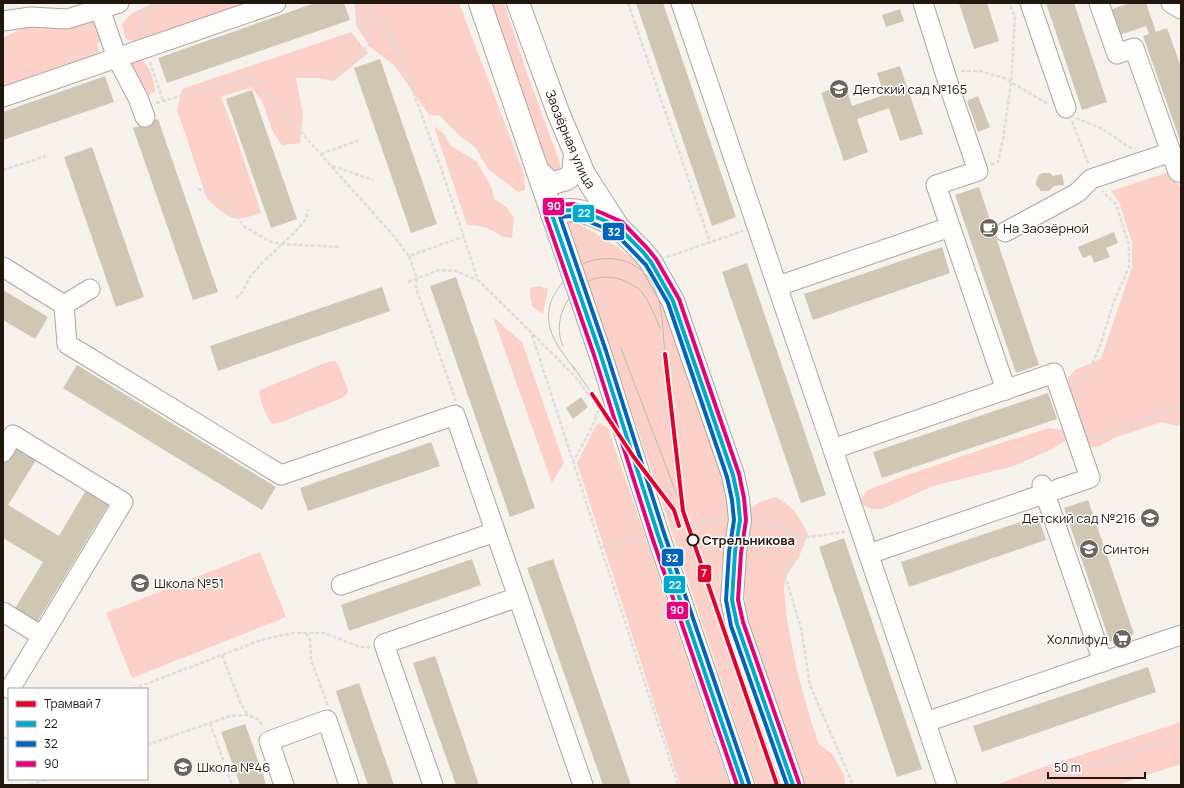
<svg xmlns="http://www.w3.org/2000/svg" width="1184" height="788" font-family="Manrope,sans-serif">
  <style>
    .green { fill: #fbd0c8 }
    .building { fill: #cfc7b4 }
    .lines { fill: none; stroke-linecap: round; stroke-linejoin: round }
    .minor-casing { stroke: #ada69f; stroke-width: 21 }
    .major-casing { stroke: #ada69f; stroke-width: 24 }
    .path { stroke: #dfdddc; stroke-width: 2.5; stroke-dasharray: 4 2; stroke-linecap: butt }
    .minor { stroke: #fefdfc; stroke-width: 19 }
    .major { stroke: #fefdfc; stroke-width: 22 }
    .tram { stroke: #bcbbb9; stroke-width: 1 }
    .bus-1-casing { stroke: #fff; stroke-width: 7 }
    .bus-2-casing { stroke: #fff; stroke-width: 7 }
    .bus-3-casing { stroke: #fff; stroke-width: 7 }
    .bus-1 { stroke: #00a9ce; stroke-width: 4 }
    .bus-2 { stroke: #0065bd; stroke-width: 4 }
    .bus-3 { stroke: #e5007d; stroke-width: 4 }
    .tram-1-casing { stroke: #fff; stroke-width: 7 }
    .tram-1 { stroke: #e4002b; stroke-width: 4 }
    .stop-dot { fill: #fff; stroke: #21170d; stroke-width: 2 }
    .labels { text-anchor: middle; stroke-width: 3; stroke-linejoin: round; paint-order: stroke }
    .poi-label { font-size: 13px; fill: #21170d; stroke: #fff; text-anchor: start }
    .street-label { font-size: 13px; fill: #21170d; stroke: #fff }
    .stop-label { font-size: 13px; font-weight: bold; fill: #21170d; stroke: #fff; text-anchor: start }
    .line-badge { stroke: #fff; stroke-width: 1.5 }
    .badge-label { font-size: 11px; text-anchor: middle; font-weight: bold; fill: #fff }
  </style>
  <rect width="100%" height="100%" fill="#f7f1eb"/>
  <g class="green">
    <polygon points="153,3 246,3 230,14 141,43 126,39 122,24 131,14"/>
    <polygon points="355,3 459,3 524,174 525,190 518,192 488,169 476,148 459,135 439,115 437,116 429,115 394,65 370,47 356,25"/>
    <polygon points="489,3 504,3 528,76 560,163 560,169 554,173 550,174"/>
    <polygon points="92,20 97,26 102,38 97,44 99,53 103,58 3,93 3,38 25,27 44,27"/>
    <path d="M 351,32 L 368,53 L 334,81 L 318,78 L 296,78 L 303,115 L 300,143 L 282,145 L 273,132 L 262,101 L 251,87 L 221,97 L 235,133 L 261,213 C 253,215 242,220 233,218 C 226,216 213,204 207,199 L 177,110 L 182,89 Z"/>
    <path d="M 141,59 C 151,69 153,77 155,91 L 149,95 L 140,91 L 126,66 L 131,60 Z"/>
    <path d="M 434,126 L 444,134 L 450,145 L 477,162 L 492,188 L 494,199 L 506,207 L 514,217 L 512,238 C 498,237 500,234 489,229 C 482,226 475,225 467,225 Z"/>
    <polygon points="1169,172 1177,184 1181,186 1181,424 1177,426 1162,422 1114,438 1100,446 1086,448 1072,400 1068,378 1075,370 1101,359 1132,267 1132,242 1119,202 1111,191"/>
    <path d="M 569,219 C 602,236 636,255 657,286 L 721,469 L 729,506 L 728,525 L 720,581 L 723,607 L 783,785 L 756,785 L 608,340 L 565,221 Z"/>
    <polygon points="539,286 548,289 543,314 532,306 530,296 530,288"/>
    <polygon points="493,317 522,342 564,463 552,483"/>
    <path d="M 335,361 L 338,364 L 348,390 L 347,394 L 342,398 L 279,423 L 273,424 C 267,419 258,398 260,390 L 328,362 Z"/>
    <polygon points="600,423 608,428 730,785 680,785 577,463 596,426"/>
    <polygon points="1049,428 1066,430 1069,438 1052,449 1014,466 933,486 882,509 871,509 858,502 868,490 904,476 995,445"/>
    <path d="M 775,497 C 793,505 799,517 808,534 L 799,557 L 788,573 L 785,581 L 784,590 L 787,620 L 797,671 L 812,724 L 819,744 L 833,755 L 844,775 L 845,785 L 804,785 L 745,617 L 745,587 L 748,529 L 750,509 L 760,502 Z"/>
    <polygon points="260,552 286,617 132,678 106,613"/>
    <polygon points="1181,722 1181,764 1117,785 996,785 1035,770"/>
  </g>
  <g class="building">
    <polygon points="315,3 344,3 350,20 167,83 158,58"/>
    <polygon points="636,3 663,3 736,217 712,226"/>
    <polygon points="959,3 987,3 999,41 974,49"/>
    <polygon points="1046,3 1074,3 1107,102 1082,110"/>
    <polygon points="1129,3 1146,3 1156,32 1167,28 1181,67 1181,143 1143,36 1149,34 1146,26 1117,36 1108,11"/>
    <polygon points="900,9 904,21 886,27 882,15"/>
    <polygon points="380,59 437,224 411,233 354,68"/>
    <polygon points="900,66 923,134 900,141 889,108 857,119 868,152 844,161 821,93 845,84 852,106 884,95 877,73"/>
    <polygon points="105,76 114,102 3,140 3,112"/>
    <polygon points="252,90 297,219 271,228 226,99"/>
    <polygon points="978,96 990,127 978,132 967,101"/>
    <polygon points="158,119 218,292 193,300 133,128"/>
    <polygon points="92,147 144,297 116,307 64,157"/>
    <polygon points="1042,173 1050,173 1053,176 1062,174 1064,185 1054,186 1049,191 1041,191 1036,185 1036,182 1039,175"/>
    <polygon points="979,187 1039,365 1016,373 955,195"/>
    <polygon points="1114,232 1118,243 1106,248 1110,257 1094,263 1091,255 1083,258 1078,247"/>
    <polygon points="942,247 950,273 813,320 804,294"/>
    <polygon points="747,263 826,495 801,503 722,272"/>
    <polygon points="456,277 535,508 510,517 430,286"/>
    <polygon points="382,287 390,311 218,371 210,346"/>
    <polygon points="3,290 48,317 35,339 3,320"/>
    <polygon points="77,365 276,487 262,510 63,388"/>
    <polygon points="1048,393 1057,419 882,478 873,452"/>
    <polygon points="581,397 588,407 573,419 566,408"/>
    <polygon points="431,442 440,466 308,511 300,488"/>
    <polygon points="14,446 36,460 8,505 59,536 86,490 109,504 36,624 14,610 43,562 3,538 3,464"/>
    <polygon points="1088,500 1134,634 1110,642 1064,508"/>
    <polygon points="1038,516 1046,540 909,587 901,562"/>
    <polygon points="844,538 922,769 897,777 819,547"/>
    <polygon points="472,559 481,585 349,631 341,605"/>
    <polygon points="553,559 631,785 603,785 535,590 527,568"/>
    <polygon points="435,656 479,785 456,785 420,684 413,663"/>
    <polygon points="1148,667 1156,692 982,752 973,726"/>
    <polygon points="359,683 394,785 368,785 342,710 336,691"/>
    <polygon points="245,724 263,774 266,785 240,785 221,732"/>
  </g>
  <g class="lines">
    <g class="minor-casing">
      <g id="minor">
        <polyline points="681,3 947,785"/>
        <polyline points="923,3 951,92 978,171 936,185 1006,390"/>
        <polyline points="1030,3 1066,108"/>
        <polyline points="1099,3 1117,54 1134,48 1178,172"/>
        <polyline points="1171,3 1181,9"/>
        <polyline points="100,9 117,58 138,98 145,117"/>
        <polyline points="3,21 31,17 67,19 119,3"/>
        <polyline points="3,97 276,3"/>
        <polyline points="1005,232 1077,193 1091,179 1171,152"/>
        <polyline points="3,267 64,305"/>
        <polyline points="778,286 950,227"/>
        <polyline points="90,289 64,305 67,344 281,475 455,415 583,785"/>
        <polyline points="833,449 1054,373 1090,478 869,554"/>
        <polyline points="3,452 13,435 123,502 10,689"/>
        <polyline points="1042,485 1103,662"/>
        <polyline points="341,585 495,532"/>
        <polyline points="3,612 42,636"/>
        <polyline points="926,722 1181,635"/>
        <polyline points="284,785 269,741 327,720 349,785"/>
        <polyline points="433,785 384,644 518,597"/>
      </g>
    </g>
    <g class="major-casing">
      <g id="major">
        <polyline points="480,3 600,353 658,535 743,785"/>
        <path id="s1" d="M 518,3 L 558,112 L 584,174 L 618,227 L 643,252 L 651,262 L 673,301 L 733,475 L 738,499 L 740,520 L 735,552 L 732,600 L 737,624 L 793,785"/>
        <polyline points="538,171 548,181 553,183 567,179 573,173 575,155"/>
        <path d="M 552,215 C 574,202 599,218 618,227"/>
      </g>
    </g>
    <g class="path">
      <polyline points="366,3 394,39 441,168 478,280 557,358 577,379 599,409 591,429 573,462"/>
      <polyline points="628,3 710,242"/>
      <polyline points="144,32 143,12 170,3"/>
      <polyline points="150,62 163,101"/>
      <polyline points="961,71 980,71 1004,78 1048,104"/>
      <polyline points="337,75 371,43 354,3"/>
      <polyline points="268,95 391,233 409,256 463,237"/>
      <polyline points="156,103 242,78 264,82"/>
      <polyline points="1076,118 1101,128 1132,149"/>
      <polyline points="1072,121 1088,163"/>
      <polyline points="321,154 359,140"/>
      <polyline points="991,165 998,162 1003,139 1011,82 1015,17 1009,3"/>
      <polyline points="332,166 373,180"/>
      <polyline points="3,170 46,156"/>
      <polyline points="198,189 213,194 227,205 245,227 271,242 282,244 339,247"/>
      <polyline points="409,256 417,278 416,288 456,401"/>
      <polyline points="667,257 743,231"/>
      <polyline points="408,282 439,270 456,271 477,280"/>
      <polyline points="236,298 243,291 249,278 263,262 296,231 306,219 308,209"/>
      <polyline points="532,335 678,785"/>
      <polyline points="1073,386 1088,373 1100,346 1113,304 1129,267 1129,245 1116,204 1102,191"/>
      <polyline points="1092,438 1181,407"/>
      <polyline points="755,522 766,523 784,529 801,538 845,532"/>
      <polyline points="673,530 720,519 724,519"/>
      <polyline points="801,538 783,569 801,628 810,685 853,785"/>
      <polyline points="600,547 643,538"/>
      <polyline points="306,633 310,640 311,660 328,706"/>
      <polyline points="222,655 241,704 248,715"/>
      <polyline points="133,689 261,640 292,633 324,633 360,647 370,647"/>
      <polyline points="210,723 232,785"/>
      <polyline points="3,739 9,737"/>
      <polyline points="147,745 230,716 248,715 258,719 263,727"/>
      <polyline points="30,785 48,779"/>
      <polyline points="1035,785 1181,737"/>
    </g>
    <use href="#minor" class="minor"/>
    <use href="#major" class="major"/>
    <g class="tram">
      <path d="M 563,346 C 552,323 566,292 589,281 C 603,274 620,277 632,285 C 636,287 640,289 642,292 C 650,303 655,316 660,328"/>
      <polyline points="621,348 683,511"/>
      <polyline points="573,366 592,394"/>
      <path d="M 575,370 C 566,357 554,344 550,328 C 545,307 553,294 566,278 C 570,274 574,268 579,266 C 601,253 632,257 648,277 C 664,299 662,328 665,354"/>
    </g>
    <g class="bus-1-casing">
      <polyline id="bus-1" points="743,785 658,535 600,353 552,215 558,211 572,210 599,218 618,227 643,252 651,262 673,301 733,475 738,499 740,520 735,552 732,600 737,624 793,785"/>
    </g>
    <g class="bus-2-casing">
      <polyline id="bus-2" points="749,783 664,533 606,351 560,217 572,216 580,218 614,232 646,265 668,303 727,477 732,500 734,520 729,552 726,600 731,626 787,785"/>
    </g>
    <g class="bus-3-casing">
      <polyline id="bus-3" points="737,785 652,537 594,355 546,217 547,211 556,205 572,204 584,206 602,213 622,222 647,248 656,259 679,299 739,474 744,498 746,520 741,553 738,600 743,622 799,783"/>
    </g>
    <use href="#bus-1" class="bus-1"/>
    <use href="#bus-2" class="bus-2"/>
    <use href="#bus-3" class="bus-3"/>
    <g class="tram-1-casing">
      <g id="tram-1">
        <polyline points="665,354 683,511 777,785"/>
        <polyline points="592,394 633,456 674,510 679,526"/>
      </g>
    </g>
    <use href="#tram-1" class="tram-1"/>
  </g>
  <defs>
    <g id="school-disc" transform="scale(1)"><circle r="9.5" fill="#6c635b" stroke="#fff"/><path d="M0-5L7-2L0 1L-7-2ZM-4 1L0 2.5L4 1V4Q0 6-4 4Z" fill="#fff"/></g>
    <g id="cafe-disc" transform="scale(1)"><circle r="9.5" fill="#6c635b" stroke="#fff"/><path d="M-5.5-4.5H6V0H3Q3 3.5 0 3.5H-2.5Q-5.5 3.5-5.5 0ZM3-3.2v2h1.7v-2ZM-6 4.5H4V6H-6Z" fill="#fff"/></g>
    <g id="supermarket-disc" transform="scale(1)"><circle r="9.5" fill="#6c635b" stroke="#fff"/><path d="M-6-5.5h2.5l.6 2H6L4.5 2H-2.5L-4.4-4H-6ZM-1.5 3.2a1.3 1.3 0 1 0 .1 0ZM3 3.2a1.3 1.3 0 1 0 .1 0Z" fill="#fff"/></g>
  </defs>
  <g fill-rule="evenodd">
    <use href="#school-disc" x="839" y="89"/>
    <use href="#cafe-disc" x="989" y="228"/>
    <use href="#school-disc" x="1150" y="518"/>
    <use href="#school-disc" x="1089" y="549"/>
    <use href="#school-disc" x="140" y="583"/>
    <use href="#supermarket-disc" x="1122" y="639"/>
    <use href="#school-disc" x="183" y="767"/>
  </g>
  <circle class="stop-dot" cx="693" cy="540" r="5.5"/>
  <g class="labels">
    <g class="poi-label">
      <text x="853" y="94">Детский сад №165</text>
      <text x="1003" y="233">На Заозёрной</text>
      <text x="1136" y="523" text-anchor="end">Детский сад №216</text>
      <text x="1103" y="554">Синтон</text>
      <text x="154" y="588">Школа №51</text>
      <text x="1108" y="644" text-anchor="end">Холлифуд</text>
      <text x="197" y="772">Школа №46</text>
    </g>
    <g class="street-label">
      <text dy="5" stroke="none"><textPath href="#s1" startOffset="146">Заозёрная улица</textPath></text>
    </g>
    <g class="stop-label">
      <text x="702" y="545">Стрельникова</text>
    </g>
  </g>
  <g class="line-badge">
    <rect x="542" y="197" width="23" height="19" rx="4" fill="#e5007d"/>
    <rect x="572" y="204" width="23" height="19" rx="4" fill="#00a9ce"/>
    <rect x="602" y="222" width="23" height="19" rx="4" fill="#0065bd"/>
    <rect x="661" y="548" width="23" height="19" rx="4" fill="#0065bd"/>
    <rect x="697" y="564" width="15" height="19" rx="4" fill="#e4002b"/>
    <rect x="663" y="575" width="23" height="19" rx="4" fill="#00a9ce"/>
    <rect x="666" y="601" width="23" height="19" rx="4" fill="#e5007d"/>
  </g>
  <g class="badge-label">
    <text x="554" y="210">90</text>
    <text x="584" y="217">22</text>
    <text x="614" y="236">32</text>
    <text x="672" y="562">32</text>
    <text x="704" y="577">7</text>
    <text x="675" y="589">22</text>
    <text x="677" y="614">90</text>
  </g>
  <rect width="1184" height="788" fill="none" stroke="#21170d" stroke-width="8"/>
  <rect x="8" y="688" width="140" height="92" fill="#ffffff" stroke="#a6a29e"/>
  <rect x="16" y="701" width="20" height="6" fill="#e4002b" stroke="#a6a29e"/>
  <text x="44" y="708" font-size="12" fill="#21170d">Трамвай 7</text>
  <rect x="16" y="721" width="20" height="6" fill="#00a9ce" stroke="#a6a29e"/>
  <text x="44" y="728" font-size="12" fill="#21170d">22</text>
  <rect x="16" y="741" width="20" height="6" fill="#0065bd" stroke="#a6a29e"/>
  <text x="44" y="748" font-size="12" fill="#21170d">32</text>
  <rect x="16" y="761" width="20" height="6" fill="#e5007d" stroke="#a6a29e"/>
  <text x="44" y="768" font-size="12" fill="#21170d">90</text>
  <path d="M1048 772v6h97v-6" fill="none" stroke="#21170d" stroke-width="2"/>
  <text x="1054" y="772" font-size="12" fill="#21170d" stroke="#ffffff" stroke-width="3" paint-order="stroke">50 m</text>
</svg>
